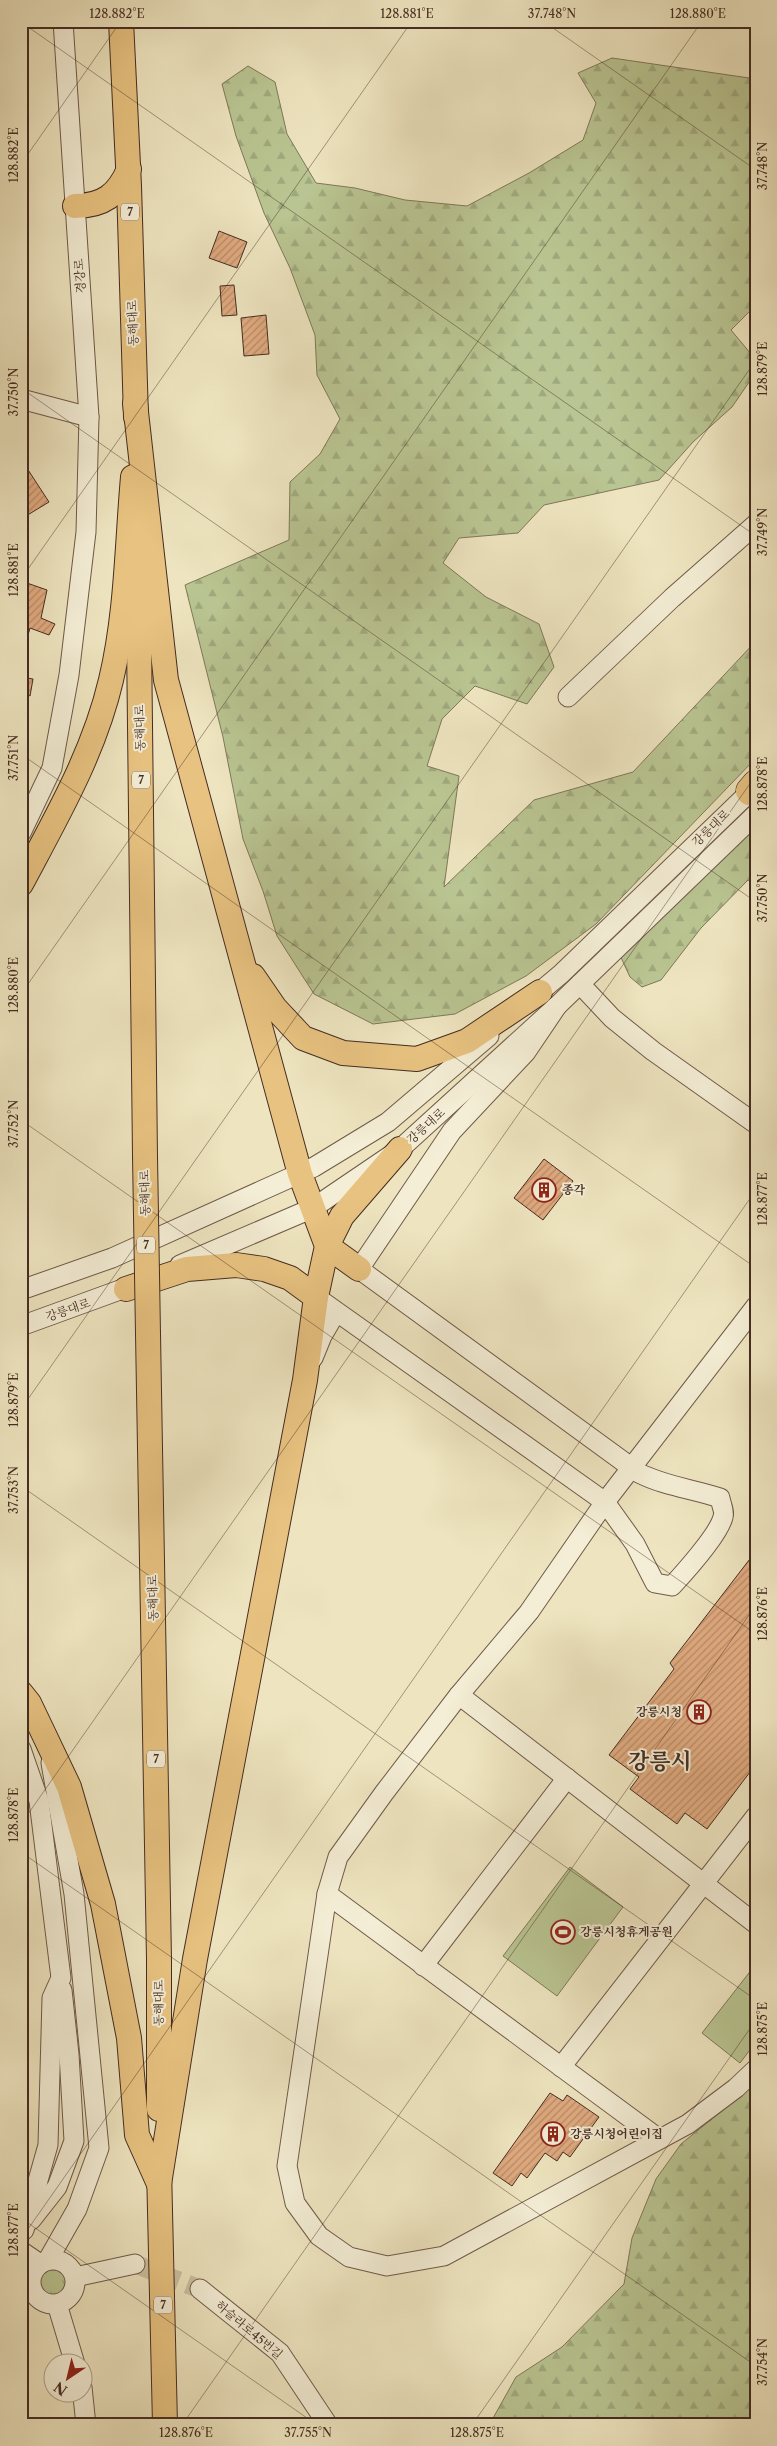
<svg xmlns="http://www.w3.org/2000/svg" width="777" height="2446" font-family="'Libre Caslon Text','Noto Serif KR',serif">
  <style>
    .grass { fill: url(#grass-tufts); stroke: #7f785a }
    .forest { fill: url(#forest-firs); stroke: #7f785a }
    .park { fill: #b9c592; stroke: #7f785a }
    .building { fill: url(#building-hatch); stroke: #452c22 }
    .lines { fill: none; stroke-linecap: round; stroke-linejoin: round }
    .minor-tunnel { stroke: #ccc0a0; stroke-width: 19; stroke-dasharray: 19 9; stroke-linecap: butt }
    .minor-casing { stroke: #6f5a4a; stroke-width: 21 }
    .major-casing { stroke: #452c22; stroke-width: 26 }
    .highway-casing { stroke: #452c22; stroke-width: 29 }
    .minor { stroke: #f4eed6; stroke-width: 19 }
    .major { stroke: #e7c280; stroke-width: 24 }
    .highway { stroke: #e7c280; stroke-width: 28 }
    .major-bridge-casing { stroke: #452c22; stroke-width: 26; stroke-linecap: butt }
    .major-bridge { stroke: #e7c280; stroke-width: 24 }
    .ticks { fill: none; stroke: #452c22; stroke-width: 1; stroke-opacity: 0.45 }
    .labels { text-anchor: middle; stroke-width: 4; stroke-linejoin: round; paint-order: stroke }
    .shield { fill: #f4eed6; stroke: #7a6658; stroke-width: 1 }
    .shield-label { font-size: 11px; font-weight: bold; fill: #452c22 }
    .street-label { font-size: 12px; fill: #452c22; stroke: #f4eed6 }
    .poi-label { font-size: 12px; font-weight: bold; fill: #452c22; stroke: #f4eed6; text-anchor: start }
    .town-label { font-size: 22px; font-weight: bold; fill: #452c22; stroke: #f4eed6 }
    .neatline { fill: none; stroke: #452c22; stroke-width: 2 }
    .ticks-label { font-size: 12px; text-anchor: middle; fill: #452c22 }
  </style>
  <defs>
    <pattern id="grass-tufts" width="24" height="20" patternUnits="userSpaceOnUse" patternTransform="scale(1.25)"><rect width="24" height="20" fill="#b9c592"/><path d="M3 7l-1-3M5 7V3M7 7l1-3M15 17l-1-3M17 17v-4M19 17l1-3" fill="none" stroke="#a0a97e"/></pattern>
    <pattern id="forest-firs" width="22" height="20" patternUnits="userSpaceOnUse" patternTransform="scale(1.25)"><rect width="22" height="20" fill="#b9c592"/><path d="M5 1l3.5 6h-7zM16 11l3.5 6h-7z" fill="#a0a97e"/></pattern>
    <pattern id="building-hatch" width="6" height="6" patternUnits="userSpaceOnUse" patternTransform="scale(1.25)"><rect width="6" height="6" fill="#e0aa7f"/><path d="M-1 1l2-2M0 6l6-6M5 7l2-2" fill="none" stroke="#b78b68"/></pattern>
  </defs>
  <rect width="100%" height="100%" fill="#eee5c0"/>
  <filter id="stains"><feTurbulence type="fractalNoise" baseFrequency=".004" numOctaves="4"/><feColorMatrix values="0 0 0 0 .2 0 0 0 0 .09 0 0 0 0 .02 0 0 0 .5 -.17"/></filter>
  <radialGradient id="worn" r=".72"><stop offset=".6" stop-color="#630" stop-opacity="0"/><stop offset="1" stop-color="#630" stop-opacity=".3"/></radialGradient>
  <circle class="grass" cx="53" cy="2282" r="13"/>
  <g class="forest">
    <polygon points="612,58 756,79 756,305 731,330 756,360 756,372 732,407 693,442 659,480 544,505 518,533 459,538 443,563 486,597 539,624 554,667 527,704 475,686 442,719 427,766 459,776 444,887 534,800 633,772 756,641 756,758 596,924 526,976 455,1014 373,1024 314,994 277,936 263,891 243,839 223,737 185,585 289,540 290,482 320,454 340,419 317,375 315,335 290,268 264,213 236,136 222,84 248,66 275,82 287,134 316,183 355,188 405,200 467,206 529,173 583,140 596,103 578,73"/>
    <polygon points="756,805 756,885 748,880 701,928 661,980 642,987 630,977 617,949 712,840"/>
    <polygon points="756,2083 756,2425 493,2425 492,2420 516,2377 562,2347 624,2284 632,2238 656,2179 681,2144"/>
  </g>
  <g class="park">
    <polygon points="570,1867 623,1907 557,1996 503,1956"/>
    <polygon points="756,1964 756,2042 740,2063 702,2033"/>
  </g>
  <g class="building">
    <polygon points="219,231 247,242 237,268 209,258"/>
    <polygon points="234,285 237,315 222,316 220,286"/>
    <polygon points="266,315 269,354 244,356 241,318"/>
    <polygon points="21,459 49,502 21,519"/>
    <polygon points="24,582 47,590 41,618 55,624 49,635 30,628 21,660 21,591"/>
    <polygon points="21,677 33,679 30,696 21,691"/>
    <polygon points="21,769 27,778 21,782"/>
    <polygon points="544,1159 573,1181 543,1220 514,1198"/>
    <polygon points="756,1551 756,1764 707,1829 685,1813 677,1824 630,1789 639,1777 609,1755 674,1669 670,1663"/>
    <polygon points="550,2093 563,2101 567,2095 599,2117 570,2157 563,2152 557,2161 545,2153 527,2178 521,2173 512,2186 493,2173"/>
  </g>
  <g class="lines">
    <polyline class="minor-tunnel" points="135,2264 200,2289"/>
    <g class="minor-casing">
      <g id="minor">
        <polyline points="21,399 89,417"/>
        <polyline points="568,697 672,598 756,524"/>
        <polyline points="21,833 52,768 69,675 86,532 89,417 63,21"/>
        <polyline points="580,984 612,1018 653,1051 756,1124"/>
        <polyline points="530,1000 561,974 756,786"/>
        <polyline points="180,1265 313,1208 400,1149 557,1006 756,814"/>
        <polyline points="21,1290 112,1258 314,1167 388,1122 489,1036"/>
        <path d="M 316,1297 L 605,1502 L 635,1544 L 655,1583 L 672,1586 C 684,1573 719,1534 723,1517 C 725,1512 721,1504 720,1498 C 693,1489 664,1486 639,1473 L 359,1269 L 452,1131 L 526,1052 L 557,1006"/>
        <polyline points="756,1306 605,1502 529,1612 459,1695 384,1793 338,1857 327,1894 287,2166 295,2203 319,2236 349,2257 387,2266 444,2256 688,2124 736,2088 756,2069"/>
        <polyline points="21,1326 139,1283"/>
        <polyline points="313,1358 322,1336 336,1312"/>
        <polyline points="459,1695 756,1924"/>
        <polyline points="21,1749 39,1801 61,1978 52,1998 48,2145 24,2230"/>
        <polyline points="327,1894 659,2139"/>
        <polyline points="423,1966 567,1778"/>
        <polyline points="561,2067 756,1816"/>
        <polyline points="31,2220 57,2187 74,2141 69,2054 62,1990"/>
        <polyline points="21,2251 40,2264"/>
        <circle cx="53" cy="2282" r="22"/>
        <polyline points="48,2260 77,2209 99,2148 74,1894 51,1763"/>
        <polyline points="75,2277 135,2264"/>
        <polyline points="200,2289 280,2353 328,2425"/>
        <polyline points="57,2304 75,2364"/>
        <polyline points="82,2387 86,2425"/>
      </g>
    </g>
    <g class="major-casing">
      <g id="major">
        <polyline points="121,21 129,186 136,417"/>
        <path d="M 75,206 C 103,206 118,195 129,169"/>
        <polyline points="135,403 166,680 300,1174 327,1246 316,1297 305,1380 195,1959 159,2184"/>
        <polyline points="138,553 145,1156"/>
        <path d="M 21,884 C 56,818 94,753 111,680 C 127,613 127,544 133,477"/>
        <polyline points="253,976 275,1008 303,1038 343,1053 417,1059 467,1041 540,992"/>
        <polyline points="359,1269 327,1246 342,1216 400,1149"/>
        <polyline points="126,1289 187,1269 236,1265 264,1269 290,1278 316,1297"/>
        <polyline points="148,1334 159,1960 159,2109"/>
        <polyline points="21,1693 29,1703 69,1787 103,1904 129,2038 137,2135 159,2184"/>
        <polyline points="159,2168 165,2425"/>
      </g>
    </g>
    <g class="highway-casing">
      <polyline id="highway" points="750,791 756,784"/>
    </g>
    <use href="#minor" class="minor"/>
    <use href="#major" class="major"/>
    <use href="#highway" class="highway"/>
    <g class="major-bridge-casing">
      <polyline id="major-bridge" points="145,1156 148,1334"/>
    </g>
    <use href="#major-bridge" class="major-bridge"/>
  </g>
  <path class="ticks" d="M 543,21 L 756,170M 21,22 L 756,536M 21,164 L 121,21M 21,388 L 756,902M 21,579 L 412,21M 21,754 L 756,1268M 21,994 L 702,21M 21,1120 L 756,1634M 21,1409 L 756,360M 21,1486 L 756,2000M 21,1824 L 756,775M 21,1852 L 756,2366M 21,2218 L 317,2425M 21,2239 L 756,1190M 182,2425 L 756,1605M 472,2425 L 756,2020"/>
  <defs>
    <g id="building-ring" transform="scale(1.25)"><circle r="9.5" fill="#f4eed6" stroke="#8f2418" stroke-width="1.5"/><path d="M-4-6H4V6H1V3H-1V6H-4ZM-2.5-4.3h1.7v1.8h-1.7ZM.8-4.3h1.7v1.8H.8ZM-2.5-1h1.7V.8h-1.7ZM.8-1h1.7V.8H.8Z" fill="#8f2418"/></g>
    <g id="stadium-ring" transform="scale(1.25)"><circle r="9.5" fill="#f4eed6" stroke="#8f2418" stroke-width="1.5"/><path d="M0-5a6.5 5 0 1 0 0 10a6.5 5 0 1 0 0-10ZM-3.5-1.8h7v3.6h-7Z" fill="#8f2418"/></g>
  </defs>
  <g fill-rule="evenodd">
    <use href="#building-ring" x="544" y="1190"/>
    <use href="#building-ring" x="699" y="1712"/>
    <use href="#stadium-ring" x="563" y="1932"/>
    <use href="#building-ring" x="553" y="2134"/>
  </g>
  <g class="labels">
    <g class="shield">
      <rect x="121" y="203.5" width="18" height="17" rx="4"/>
      <rect x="132" y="771.5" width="18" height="17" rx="4"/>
      <rect x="137" y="1236.5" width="18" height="17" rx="4"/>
      <rect x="147" y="1750.5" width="18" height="17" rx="4"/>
      <rect x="154" y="2296.5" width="18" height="17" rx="4"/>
    </g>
    <g class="shield-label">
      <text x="130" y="216">7</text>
      <text x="141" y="784">7</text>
      <text x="146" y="1249">7</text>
      <text x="156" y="1763">7</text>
      <text x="163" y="2309">7</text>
    </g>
    <g class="street-label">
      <text transform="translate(80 276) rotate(-94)" y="4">경강로</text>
      <text transform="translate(133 323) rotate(-92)" y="4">동해대로</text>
      <text transform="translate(140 728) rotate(-91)" y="4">동해대로</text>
      <text transform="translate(711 828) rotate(-44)" y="4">강릉대로</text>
      <text transform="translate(426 1126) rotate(-42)" y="4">강릉대로</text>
      <text transform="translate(145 1193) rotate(-91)" y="4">동해대로</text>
      <text transform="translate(68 1310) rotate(-19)" y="4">강릉대로</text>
      <text transform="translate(153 1598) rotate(-91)" y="4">동해대로</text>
      <text transform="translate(159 2003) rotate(-90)" y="4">동해대로</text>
      <text transform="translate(249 2330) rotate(40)" y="4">하슬라로45번길</text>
    </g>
    <g class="poi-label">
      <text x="562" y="1194">종각</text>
      <text x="682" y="1716" text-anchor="end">강릉시청</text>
      <text x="580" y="1936">강릉시청휴게공원</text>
      <text x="570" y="2138">강릉시청어린이집</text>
    </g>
    <g class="town-label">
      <text x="660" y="1769">강릉시</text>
    </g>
  </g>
  <rect width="777" height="2446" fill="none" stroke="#eee5c0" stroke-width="55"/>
  <g transform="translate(68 2378) rotate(215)"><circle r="24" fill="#f4eed6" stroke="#aea08e"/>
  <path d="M0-4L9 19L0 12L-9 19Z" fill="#8f2418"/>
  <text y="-8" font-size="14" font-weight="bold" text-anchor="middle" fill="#452c22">N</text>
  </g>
  <rect x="28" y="28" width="722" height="2390" class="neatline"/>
  <g class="ticks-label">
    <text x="117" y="18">128.882°E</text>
    <text x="407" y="18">128.881°E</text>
    <text x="552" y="18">37.748°N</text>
    <text x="698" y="18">128.880°E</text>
    <text transform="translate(14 155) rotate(-90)" y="4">128.882°E</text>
    <text transform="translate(763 166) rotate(-90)" y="4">37.748°N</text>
    <text transform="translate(763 369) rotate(-90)" y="4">128.879°E</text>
    <text transform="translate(14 392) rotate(-90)" y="4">37.750°N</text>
    <text transform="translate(763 532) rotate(-90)" y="4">37.749°N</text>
    <text transform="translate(14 570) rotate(-90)" y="4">128.881°E</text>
    <text transform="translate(14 758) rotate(-90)" y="4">37.751°N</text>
    <text transform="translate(763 784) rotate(-90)" y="4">128.878°E</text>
    <text transform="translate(763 898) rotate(-90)" y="4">37.750°N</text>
    <text transform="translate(14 985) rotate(-90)" y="4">128.880°E</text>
    <text transform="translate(14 1124) rotate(-90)" y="4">37.752°N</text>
    <text transform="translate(763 1199) rotate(-90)" y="4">128.877°E</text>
    <text transform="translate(14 1400) rotate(-90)" y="4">128.879°E</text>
    <text transform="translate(14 1490) rotate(-90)" y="4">37.753°N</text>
    <text transform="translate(763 1614) rotate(-90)" y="4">128.876°E</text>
    <text transform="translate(14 1815) rotate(-90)" y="4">128.878°E</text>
    <text transform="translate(763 2029) rotate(-90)" y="4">128.875°E</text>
    <text transform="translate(14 2230) rotate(-90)" y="4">128.877°E</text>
    <text transform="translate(763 2362) rotate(-90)" y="4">37.754°N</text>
    <text x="186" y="2437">128.876°E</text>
    <text x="308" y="2437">37.755°N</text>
    <text x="477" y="2437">128.875°E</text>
  </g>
  <rect width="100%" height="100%" filter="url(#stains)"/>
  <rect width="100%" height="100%" fill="url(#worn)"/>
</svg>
